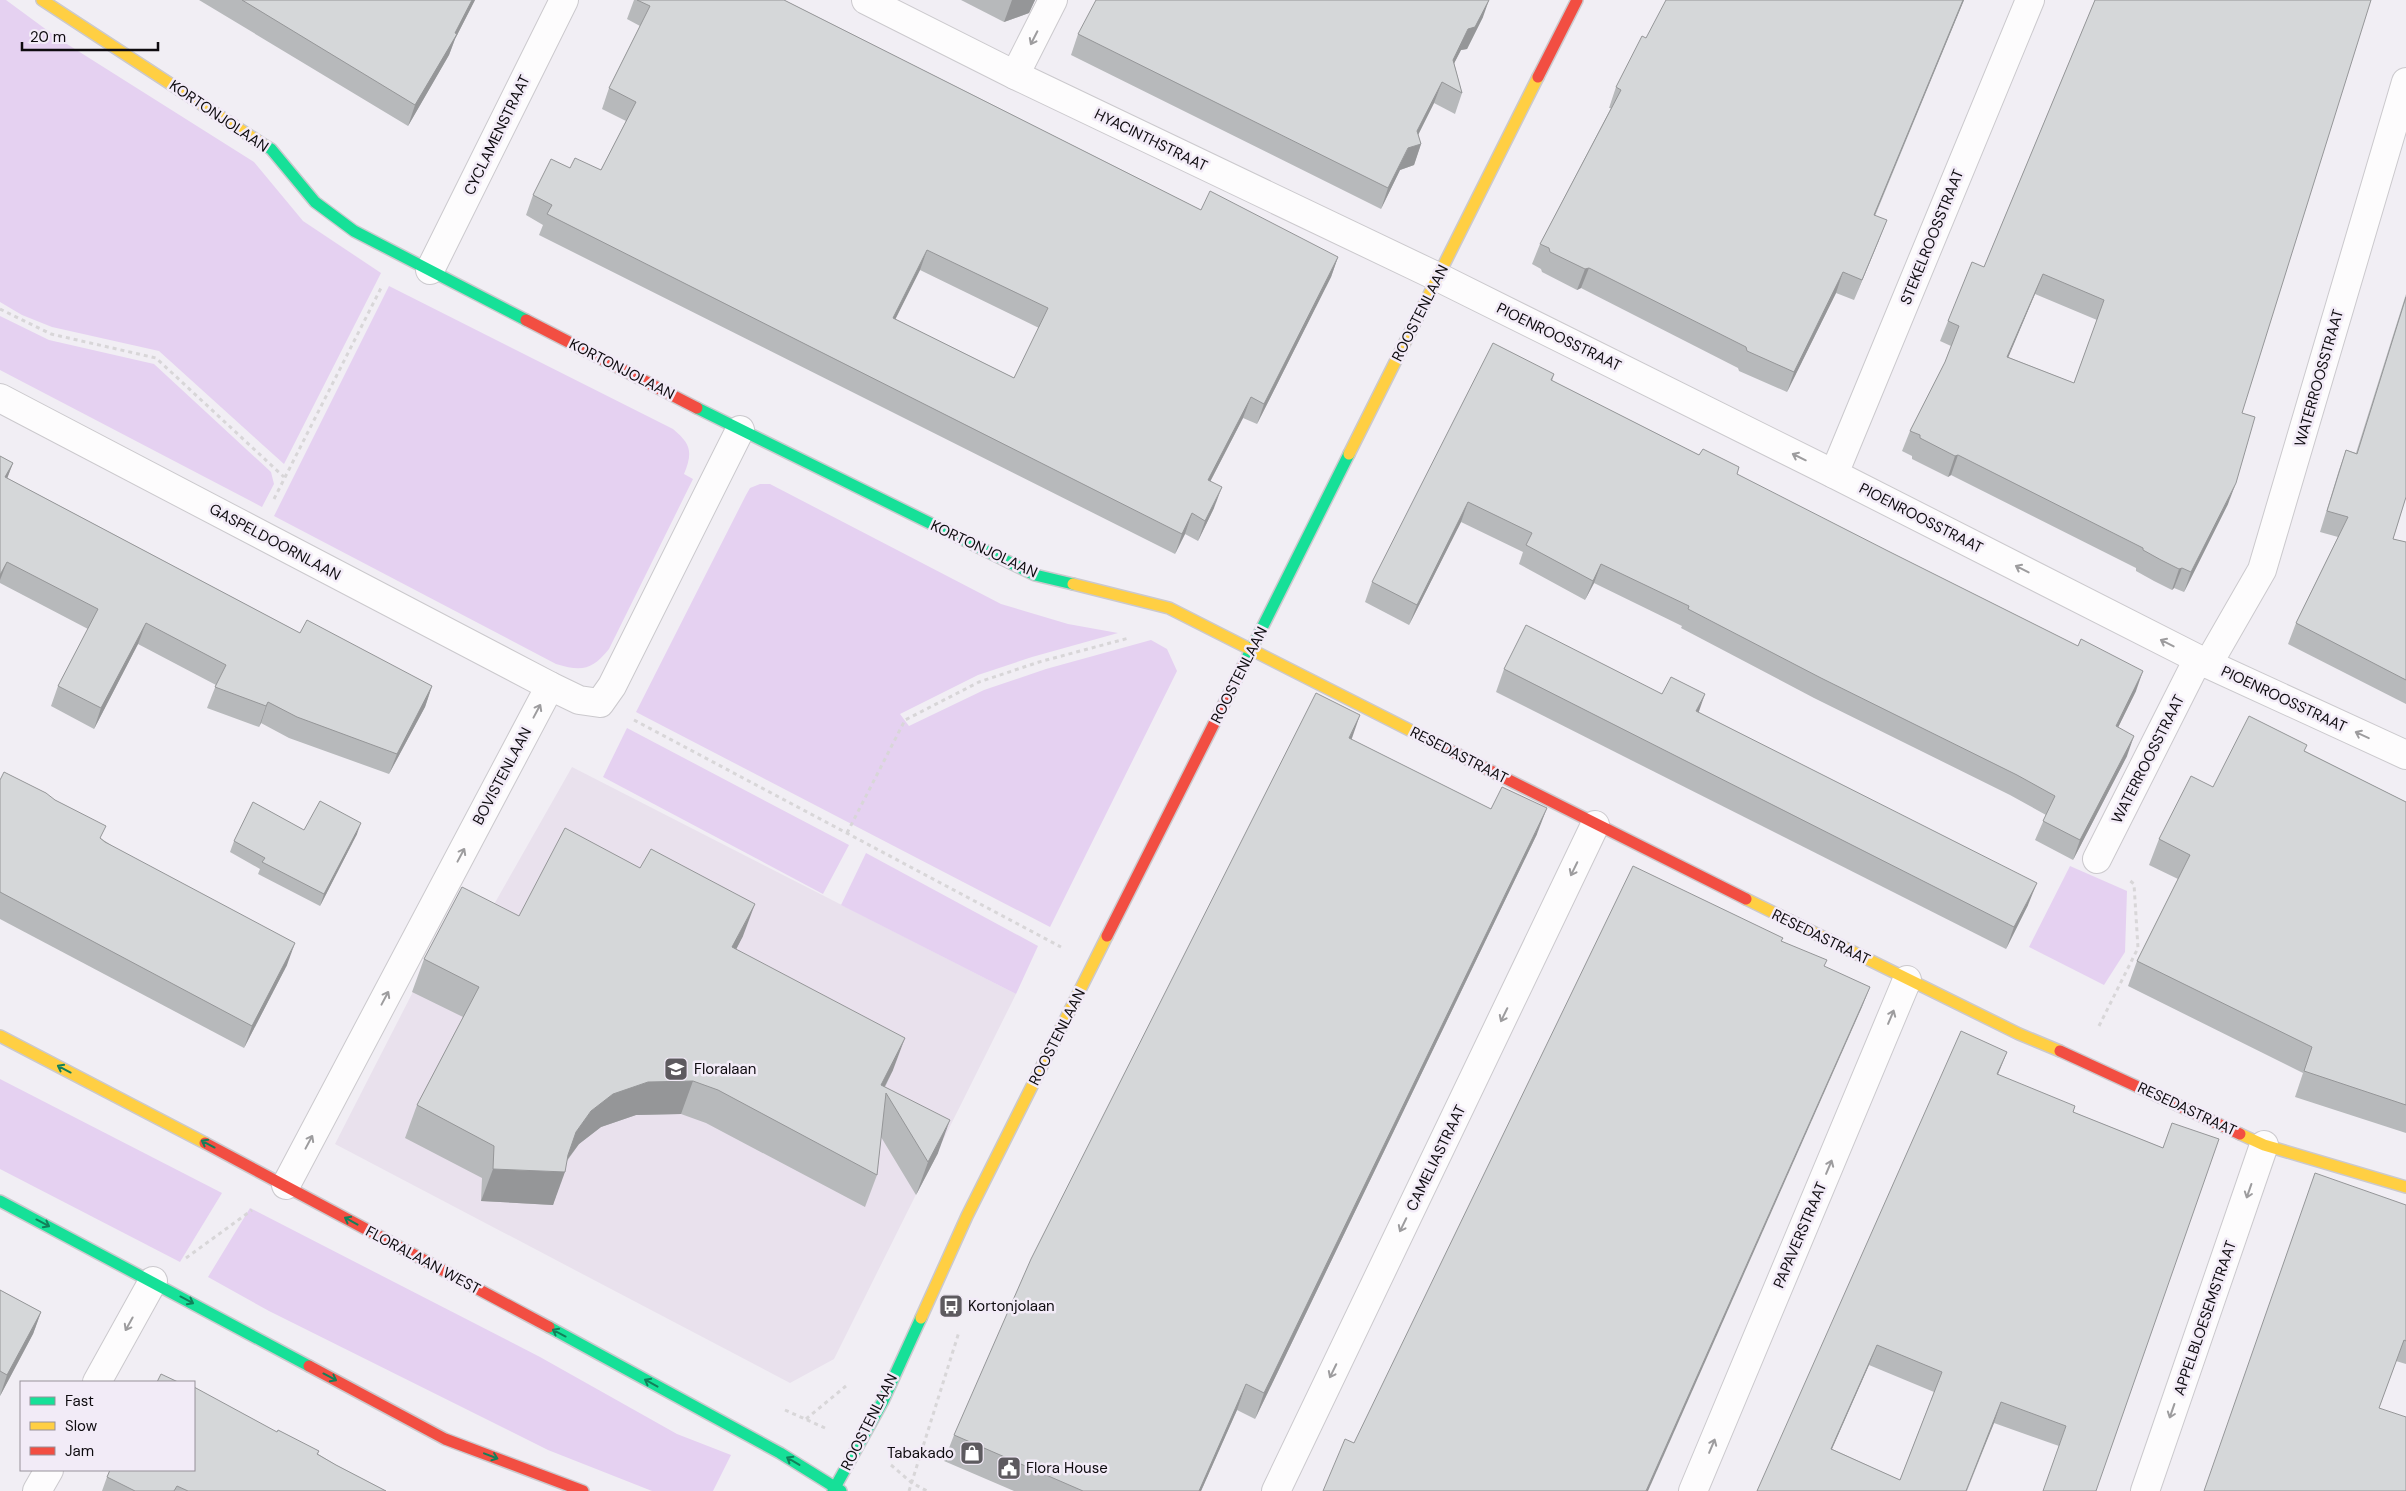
<svg xmlns="http://www.w3.org/2000/svg" width="2406" height="1491" font-family="'DM Sans',sans-serif">
  <style>
    .built { fill: #e9e1ed }
    .green { fill: #e5d1f1 }
    .lines { fill: none; stroke-linecap: round; stroke-linejoin: round }
    .street-casing { stroke: #cbc9cd; stroke-width: 30 }
    .fast-casing { stroke: #cbc9cd; stroke-width: 14 }
    .slow-casing { stroke: #cbc9cd; stroke-width: 14 }
    .jam-casing { stroke: #cbc9cd; stroke-width: 14 }
    .path { stroke: #d8d6d8; stroke-width: 3; stroke-dasharray: 4 4; stroke-linecap: butt }
    .street { stroke: #fdfcfd; stroke-width: 28 }
    .fast { stroke: #16e098; stroke-width: 11 }
    .slow { stroke: #ffcf43; stroke-width: 11 }
    .jam { stroke: #f24e42; stroke-width: 11 }
    .wall { fill: #b7b9bb; fill-rule: evenodd }
    .shaded-wall { fill: #959698 }
    .building { fill: #d5d7d9; stroke: #959698; fill-rule: evenodd }
    .oneway { stroke: #9d9c9e }
    .oneway2 { stroke: #12805a }
    .labels { text-anchor: middle; stroke-width: 5; stroke-linejoin: round; paint-order: stroke }
    .street-label { font-size: 15px; fill: #0e0b0f; stroke: #f2ebf7 }
    .poi-label { font-size: 15px; fill: #0e0b0f; stroke: #f2ebf7; text-anchor: start }
  </style>
  <rect width="100%" height="100%" fill="#f1eef4"/>
  <polygon class="built" points="572,767 1016,994 834,1359 790,1383 335,1144 460,900 488,915"/>
  <g class="green">
    <polygon points="0,0 6,0 59,39 254,162 303,221 381,273 284,464 159,351 52,327 22,315 0,302"/>
    <path d="M 389,286 L 673,429 C 691,444 693,452 684,474 L 693,479 L 609,649 C 592,670 582,672 556,664 L 274,516 Z"/>
    <polygon points="0,316 49,340 154,364 271,472 274,484 262,507 0,370"/>
    <polygon points="760,484 770,484 1001,604 1068,624 1118,633 1032,657 978,675 900,714 909,726 984,690 1046,669 1151,640 1167,649 1177,671 1050,927 636,712 746,495 750,488"/>
    <polygon points="627,728 849,845 823,894 603,777"/>
    <polygon points="866,853 1038,946 1016,994 841,905"/>
    <polygon points="2070,866 2127,891 2125,952 2104,985 2029,947"/>
    <polygon points="0,1079 222,1193 180,1262 0,1169"/>
    <polygon points="250,1208 540,1357 677,1434 731,1455 713,1491 652,1491 548,1450 269,1311 208,1277"/>
  </g>
  <g class="lines">
    <g class="street-casing">
      <g id="street">
        <polyline points="866,0 1015,75 1438,277 1834,474 2208,664 2406,755"/>
        <polyline points="1015,75 1053,0"/>
        <polyline points="430,270 564,0"/>
        <polyline points="0,398 550,686 579,700 600,703 612,686 740,430"/>
        <polyline points="1834,474 2030,0"/>
        <polyline points="2208,664 2262,570 2406,82"/>
        <polyline points="2097,859 2198,659"/>
        <polyline points="286,1185 550,686"/>
        <polyline points="97,1382 153,1281"/>
        <polyline points="37,1491 49,1470"/>
        <polyline points="1276,1491 1595,825"/>
        <polyline points="1693,1491 1907,980"/>
        <polyline points="2145,1491 2264,1145"/>
      </g>
    </g>
    <g class="fast-casing">
      <g id="fast">
        <polyline points="264,145 271,149 315,202 354,231 526,320"/>
        <polyline points="697,408 1035,575 1073,584"/>
        <polyline points="1245,662 1349,454"/>
        <polyline points="0,1201 309,1366"/>
        <polyline points="549,1327 780,1453 841,1491"/>
        <polyline points="833,1491 883,1401 921,1318"/>
      </g>
    </g>
    <g class="slow-casing">
      <g id="slow">
        <polyline points="42,0 264,145"/>
        <polyline points="1349,454 1538,77"/>
        <polyline points="1073,584 1169,608 1443,747"/>
        <polyline points="1746,899 2019,1034 2060,1051"/>
        <polyline points="0,1036 205,1143"/>
        <polyline points="2240,1134 2264,1145 2406,1187"/>
        <polyline points="921,1318 967,1216 1107,936"/>
      </g>
    </g>
    <g class="jam-casing">
      <g id="jam">
        <polyline points="1538,77 1577,0"/>
        <polyline points="526,320 697,408"/>
        <polyline points="1443,747 1746,899"/>
        <polyline points="1107,936 1245,662"/>
        <polyline points="2060,1051 2240,1134"/>
        <polyline points="205,1143 549,1327"/>
        <polyline points="309,1366 445,1439 583,1491"/>
      </g>
    </g>
    <g class="path">
      <polyline points="0,309 51,334 156,358 284,477"/>
      <polyline points="274,499 381,288"/>
      <polyline points="634,720 1061,947"/>
      <polyline points="847,833 905,720 979,682 1039,662 1129,638"/>
      <polyline points="2099,1026 2138,948 2134,884 2128,879"/>
      <polyline points="186,1258 252,1210"/>
      <polyline points="785,1410 825,1428"/>
      <polyline points="806,1419 846,1386"/>
      <polyline points="891,1465 912,1483 927,1491"/>
      <polyline points="909,1491 959,1332"/>
    </g>
    <use href="#street" class="street"/>
    <use href="#fast" class="fast"/>
    <use href="#slow" class="slow"/>
    <use href="#jam" class="jam"/>
  </g>
  <g class="wall">
    <polygon points="199,0 475,0 455,39 449,55 408,126"/>
    <path d="M 634,0 L 784,0 L 1201,210 L 1338,257 L 1331,277 L 1257,424 L 1243,418 L 1210,482 L 1214,508 L 1198,541 L 1185,534 L 1175,554 L 539,235 L 543,225 L 526,215 L 533,195 L 570,168 L 601,170 L 626,121 L 602,109 L 609,88 L 640,26 L 627,19 ZM 920,270 L 1039,328 L 1014,378 L 895,319 Z"/>
    <polygon points="961,0 1035,0 1029,13 1004,22"/>
    <polygon points="1964,0 1875,216 1879,240 1854,300 1836,293 1787,392 1739,371 1738,368 1581,288 1577,290 1542,272 1541,269 1532,264 1540,244 1611,108 1609,108 1616,87 1646,38"/>
    <path d="M 2095,0 L 2242,413 L 2228,504 L 2184,592 L 2174,588 L 2172,590 L 2154,581 L 2136,571 L 2136,568 L 1951,475 L 1948,477 L 1912,459 L 1912,456 L 1902,451 L 1910,431 L 1945,362 L 1951,346 L 1940,341 L 1948,321 L 1984,267 ZM 2035,294 L 2097,320 L 2074,383 L 2008,357 Z"/>
    <polygon points="1483,17 1467,49 1461,50 1454,63 1462,93 1455,114 1434,103 1418,135 1421,144 1414,165 1400,170 1381,209 1071,55 1078,34"/>
    <polygon points="2406,294 2406,497 2393,539 2406,542 2406,704 2288,644 2296,623 2338,537 2320,532 2339,470 2346,450 2356,453"/>
    <polygon points="1554,374 1552,381 1737,474 2136,691 2118,727 2127,756 2073,860 2035,840 2046,815 2010,795 1814,698 1681,628 1682,626 1594,583 1585,600 1519,564 1523,552 1461,522 1409,625 1365,602 1372,582"/>
    <polygon points="0,456 13,463 7,478 300,633 432,686 425,707 389,774 289,738 261,723 259,727 207,708 216,685 138,644 94,729 51,706 58,686 88,629 0,583"/>
    <polygon points="1504,669 1662,694 1698,712 2028,905 2006,949 1496,692"/>
    <polygon points="1351,740 1537,834 1255,1419 1237,1410 1201,1491 1014,1491 944,1461 954,1435"/>
    <polygon points="2305,751 2406,802 2406,1133 2295,1097 2303,1073 2128,986 2137,961 2178,879 2149,865 2159,839 2213,787"/>
    <polygon points="0,780 102,839 287,965 244,1048 0,919"/>
    <polygon points="304,830 357,834 320,906 258,874 260,869 230,852 234,841"/>
    <polygon points="519,916 743,936 736,949 893,1070 885,1087 938,1153 916,1195 881,1137 877,1175 865,1207 706,1123 681,1114 636,1115 601,1127 579,1144 567,1161 553,1205 481,1201 482,1178 405,1138 417,1105 463,1017 412,992 424,959"/>
    <path d="M 1998,1075 L 2073,1112 L 2163,1148 L 2059,1446 L 1994,1423 L 1967,1491 L 1757,1491 ZM 1869,1365 L 1934,1392 L 1900,1480 L 1832,1449 Z"/>
    <polygon points="2308,1194 2406,1205 2406,1364 2396,1361 2379,1408 2406,1491"/>
    <polygon points="0,1290 41,1312 33,1334 0,1396"/>
    <polygon points="277,1432 319,1451 318,1454 336,1465 386,1491 102,1491 107,1477"/>
  </g>
  <g class="shaded-wall">
    <polygon points="472,0 475,0 455,39 449,55 408,126 415,105 455,33"/>
    <polygon points="1012,0 1035,0 1029,13 1004,22"/>
    <polygon points="1489,0 1483,17 1467,49 1461,50 1445,81 1453,60 1468,29"/>
    <polygon points="1963,0 1964,0 1866,236 1874,215"/>
    <polygon points="1442,82 1434,103 1412,147 1421,144 1414,165 1400,170 1381,209 1388,188"/>
    <polygon points="1887,220 1879,240 1854,300 1862,280"/>
    <polygon points="927,250 920,270 886,338 893,318"/>
    <polygon points="1338,257 1331,277 1257,424 1264,404"/>
    <polygon points="1589,268 1581,288 1577,290 1585,269"/>
    <polygon points="1843,272 1836,293 1787,392 1794,372"/>
    <polygon points="2043,274 2035,294 2000,377 2007,357"/>
    <polygon points="1251,397 1243,418 1200,501 1208,480"/>
    <polygon points="1958,455 1951,475 1948,477 1955,456"/>
    <polygon points="13,463 5,484 5,477"/>
    <polygon points="2236,483 2228,504 2184,592 2191,572"/>
    <polygon points="1222,487 1214,508 1198,541 1205,521"/>
    <polygon points="1468,502 1461,522 1409,625 1417,605"/>
    <polygon points="1192,513 1185,534 1175,554 1182,534"/>
    <polygon points="7,562 0,580 0,575"/>
    <polygon points="1601,564 1594,583 1585,600 1593,581"/>
    <polygon points="2182,568 2174,588 2172,590 2179,569"/>
    <polygon points="146,623 138,644 94,729 101,708"/>
    <polygon points="2143,671 2136,691 2109,746 2116,726"/>
    <polygon points="432,686 425,707 389,774 397,754"/>
    <polygon points="1705,694 1697,717 1696,711"/>
    <polygon points="268,702 261,723 259,727 266,706"/>
    <polygon points="1360,715 1351,741 1349,738"/>
    <polygon points="2134,736 2127,756 2073,860 2080,840"/>
    <polygon points="1547,808 1537,834 1255,1419 1264,1393"/>
    <polygon points="361,823 357,834 320,906 324,894"/>
    <polygon points="2037,883 2028,905 2006,949 2014,927"/>
    <polygon points="755,904 743,936 721,979 732,947"/>
    <polygon points="295,943 287,965 244,1048 252,1026"/>
    <polygon points="1870,987 1862,1007 1648,1491 1646,1491"/>
    <polygon points="905,1038 893,1070 869,1117 881,1085"/>
    <polygon points="2007,1052 1999,1072 1989,1095 1997,1074"/>
    <polygon points="693,1081 681,1114 636,1115 601,1127 579,1144 564,1164 576,1132 591,1111 613,1094 648,1082"/>
    <polygon points="950,1120 938,1153 916,1195 928,1162"/>
    <polygon points="493,1169 565,1172 553,1205 481,1201"/>
    <polygon points="41,1312 33,1334 0,1396 7,1375"/>
    <polygon points="1877,1345 1869,1365 1823,1469 1831,1449"/>
    <polygon points="1246,1384 1237,1410 1201,1491 1199,1491"/>
    <polygon points="2001,1402 1994,1423 1966,1491"/>
  </g>
  <g class="building">
    <polygon points="242,0 472,0 455,33 457,34 415,105"/>
    <path d="M 637,0 L 784,0 L 1201,210 L 1210,191 L 1338,257 L 1264,404 L 1251,397 L 1208,480 L 1222,487 L 1205,521 L 1192,513 L 1182,534 L 547,214 L 552,205 L 533,195 L 551,159 L 570,168 L 575,158 L 601,170 L 636,102 L 609,88 L 650,6 ZM 927,250 L 1048,308 L 1014,378 L 893,318 Z"/>
    <polygon points="1096,0 1489,0 1475,27 1468,29 1453,60 1462,93 1442,82 1417,131 1421,144 1408,148 1388,188 1078,34"/>
    <polygon points="1666,0 1963,0 1874,215 1887,220 1862,280 1843,272 1794,372 1747,351 1746,347 1589,268 1585,269 1550,252 1549,248 1540,244 1621,90 1616,87 1642,36 1646,38"/>
    <path d="M 2095,0 L 2371,0 L 2242,413 L 2255,417 L 2236,483 L 2191,572 L 2182,568 L 2179,569 L 2161,560 L 2143,550 L 2143,548 L 1958,455 L 1955,456 L 1920,438 L 1920,435 L 1910,431 L 1945,362 L 1959,326 L 1948,321 L 1972,262 L 1984,267 ZM 2043,274 L 2104,300 L 2074,383 L 2007,357 Z"/>
    <polygon points="2406,297 2406,497 2393,539 2406,542 2406,680 2296,623 2348,517 2327,511 2346,450 2357,454"/>
    <polygon points="1493,343 1554,374 1551,380 1699,455 1703,449 1739,467 1737,474 1888,551 2078,646 2081,639 2143,671 2116,726 2134,736 2080,840 2043,821 2055,796 2017,775 1821,678 1688,609 1689,606 1601,564 1593,581 1526,545 1532,533 1468,502 1417,605 1372,582"/>
    <polygon points="0,456 13,463 5,477 300,633 307,620 432,686 397,754 297,717 268,702 266,706 215,687 226,665 146,623 101,708 58,686 98,609 7,562 0,575"/>
    <polygon points="1526,625 1662,694 1671,677 1705,694 1696,711 2037,883 2014,927 1504,669"/>
    <polygon points="1316,693 1360,715 1349,738 1491,809 1502,787 1547,808 1264,1393 1246,1384 1199,1491 1083,1491 954,1435 1031,1259"/>
    <polygon points="2249,716 2307,745 2304,751 2406,802 2406,1105 2304,1071 2312,1047 2137,961 2190,855 2159,839 2191,776 2213,787"/>
    <polygon points="4,772 46,793 55,800 106,826 100,838 105,842 295,943 252,1026 0,892 0,780"/>
    <polygon points="320,801 361,823 324,894 262,862 265,858 234,841 253,802 304,830"/>
    <polygon points="565,828 640,868 651,849 755,904 732,947 905,1038 881,1085 950,1120 928,1162 886,1093 877,1175 718,1090 693,1081 648,1082 613,1094 591,1111 576,1132 568,1155 565,1172 493,1169 494,1146 417,1105 479,987 424,959 462,887 519,916"/>
    <polygon points="1633,866 1783,938 1781,941 1827,960 1824,966 1870,987 1646,1491 1323,1491 1345,1439 1354,1443"/>
    <path d="M 1961,1031 L 2007,1052 L 1997,1074 L 2075,1106 L 2073,1112 L 2163,1148 L 2172,1123 L 2219,1139 L 2096,1491 L 2043,1491 L 2066,1426 L 2001,1402 L 1966,1491 L 1757,1491 ZM 1877,1345 L 1942,1372 L 1900,1480 L 1831,1449 Z"/>
    <polygon points="2315,1173 2406,1205 2406,1341 2404,1340 2379,1408 2406,1417 2406,1491 2204,1491"/>
    <polygon points="0,1290 41,1312 7,1375 0,1371"/>
    <polygon points="161,1374 178,1382 157,1382"/>
    <polygon points="194,1387 277,1432 278,1430 319,1451 317,1454 336,1465 386,1491 188,1491 177,1486 174,1491 135,1491 107,1477 110,1470 194,1470"/>
  </g>
  <defs><path id="oneway-shaft" d="M-6 0H5M1.5-3L5.5 0L1.5 3" fill="none" stroke-width="1.6" stroke-linecap="round" stroke-linejoin="round" transform="scale(1.25)"/></defs>
  <g class="oneway">
    <use href="#oneway-shaft" transform="translate(1034 38) rotate(117)"/>
    <use href="#oneway-shaft" transform="translate(1799 457) rotate(-154)"/>
    <use href="#oneway-shaft" transform="translate(2022 569) rotate(-153)"/>
    <use href="#oneway-shaft" transform="translate(2167 643) rotate(-153)"/>
    <use href="#oneway-shaft" transform="translate(537 711) rotate(-62)"/>
    <use href="#oneway-shaft" transform="translate(2362 735) rotate(-155)"/>
    <use href="#oneway-shaft" transform="translate(461 855) rotate(-62)"/>
    <use href="#oneway-shaft" transform="translate(1574 869) rotate(116)"/>
    <use href="#oneway-shaft" transform="translate(385 998) rotate(-62)"/>
    <use href="#oneway-shaft" transform="translate(1504 1015) rotate(116)"/>
    <use href="#oneway-shaft" transform="translate(1891 1017) rotate(-67)"/>
    <use href="#oneway-shaft" transform="translate(309 1142) rotate(-62)"/>
    <use href="#oneway-shaft" transform="translate(1829 1167) rotate(-67)"/>
    <use href="#oneway-shaft" transform="translate(2249 1191) rotate(109)"/>
    <use href="#oneway-shaft" transform="translate(1403 1225) rotate(116)"/>
    <use href="#oneway-shaft" transform="translate(129 1324) rotate(119)"/>
    <use href="#oneway-shaft" transform="translate(1333 1371) rotate(116)"/>
    <use href="#oneway-shaft" transform="translate(2172 1411) rotate(109)"/>
    <use href="#oneway-shaft" transform="translate(1712 1446) rotate(-67)"/>
  </g>
  <g class="oneway2">
    <use href="#oneway-shaft" transform="translate(64 1069) rotate(-152)"/>
    <use href="#oneway-shaft" transform="translate(208 1144) rotate(-152)"/>
    <use href="#oneway-shaft" transform="translate(351 1221) rotate(-151)"/>
    <use href="#oneway-shaft" transform="translate(43 1223) rotate(28)"/>
    <use href="#oneway-shaft" transform="translate(187 1300) rotate(28)"/>
    <use href="#oneway-shaft" transform="translate(559 1333) rotate(-152)"/>
    <use href="#oneway-shaft" transform="translate(330 1377) rotate(28)"/>
    <use href="#oneway-shaft" transform="translate(651 1383) rotate(-151)"/>
    <use href="#oneway-shaft" transform="translate(491 1456) rotate(21)"/>
    <use href="#oneway-shaft" transform="translate(793 1461) rotate(-149)"/>
  </g>
  <defs>
    <g id="school-square" transform="scale(1.25)"><rect x="-9" y="-9" width="18" height="18" rx="4" fill="#5d5a5f" stroke="#f2ebf7"/><path d="M0-5L7-2L0 1L-7-2ZM-4 1L0 2.5L4 1V4Q0 6-4 4Z" fill="#fff"/></g>
    <g id="bus-square" transform="scale(1.25)"><rect x="-9" y="-9" width="18" height="18" rx="4" fill="#5d5a5f" stroke="#f2ebf7"/><path d="M-5-6H5V4H4V6H2V4H-2V6H-4V4H-5ZM-3.5-4V0h7V-4ZM-3.5 1.2v1.5H-2V1.2ZM2 1.2v1.5H3.5V1.2Z" fill="#fff"/></g>
    <g id="shop-square" transform="scale(1.25)"><rect x="-9" y="-9" width="18" height="18" rx="4" fill="#5d5a5f" stroke="#f2ebf7"/><path d="M-5-2.5h2.3a2.7 3.5 0 0 1 5.4 0H5L5.5 6h-11ZM-1.5-2.5h3a1.5 2.3 0 0 0-3 0Z" fill="#fff"/></g>
    <g id="civic-square" transform="scale(1.25)"><rect x="-9" y="-9" width="18" height="18" rx="4" fill="#5d5a5f" stroke="#f2ebf7"/><path d="M-.6-6.5H3V-4.5H.6V-3L4-1V1h2V6H-6V1h2V-1L-.6-3ZM-1.2 2.5V6h2.4V2.5Z" fill="#fff"/></g>
  </defs>
  <g fill-rule="evenodd">
    <use href="#school-square" x="676" y="1069"/>
    <use href="#bus-square" x="951" y="1306"/>
    <use href="#shop-square" x="972" y="1453"/>
    <use href="#civic-square" x="1009" y="1468"/>
  </g>
  <g class="labels">
    <g class="street-label">
      <text transform="translate(219 116) rotate(34)" y="5">KORTONJOLAAN</text>
      <text transform="translate(497 135) rotate(-64)" y="5">CYCLAMENSTRAAT</text>
      <text transform="translate(1151 140) rotate(26)" y="5">HYACINTHSTRAAT</text>
      <text transform="translate(1932 237) rotate(-68)" y="5">STEKELROOSSTRAAT</text>
      <text transform="translate(1420 313) rotate(-63)" y="5">ROOSTENLAAN</text>
      <text transform="translate(1559 337) rotate(26)" y="5">PIOENROOSSTRAAT</text>
      <text transform="translate(622 369) rotate(27)" y="5">KORTONJOLAAN</text>
      <text transform="translate(2319 378) rotate(-74)" y="5">WATERROOSSTRAAT</text>
      <text transform="translate(1921 518) rotate(27)" y="5">PIOENROOSSTRAAT</text>
      <text transform="translate(275 542) rotate(28)" y="5">GASPELDOORNLAAN</text>
      <text transform="translate(984 549) rotate(25)" y="5">KORTONJOLAAN</text>
      <text transform="translate(1239 675) rotate(-63)" y="5">ROOSTENLAAN</text>
      <text transform="translate(2284 699) rotate(25)" y="5">PIOENROOSSTRAAT</text>
      <text transform="translate(1459 755) rotate(27)" y="5">RESEDASTRAAT</text>
      <text transform="translate(2148 759) rotate(-63)" y="5">WATERROOSSTRAAT</text>
      <text transform="translate(502 776) rotate(-62)" y="5">BOVISTENLAAN</text>
      <text transform="translate(1821 937) rotate(26)" y="5">RESEDASTRAAT</text>
      <text transform="translate(1057 1037) rotate(-63)" y="5">ROOSTENLAAN</text>
      <text transform="translate(2187 1109) rotate(25)" y="5">RESEDASTRAAT</text>
      <text transform="translate(1436 1158) rotate(-64)" y="5">CAMELIASTRAAT</text>
      <text transform="translate(1800 1235) rotate(-67)" y="5">PAPAVERSTRAAT</text>
      <text transform="translate(423 1260) rotate(28)" y="5">FLORALAAN WEST</text>
      <text transform="translate(2205 1318) rotate(-71)" y="5">APPELBLOESEMSTRAAT</text>
      <text transform="translate(869 1422) rotate(-63)" y="5">ROOSTENLAAN</text>
    </g>
    <g class="poi-label">
      <text x="694" y="1074">Floralaan</text>
      <text x="968" y="1311">Kortonjolaan</text>
      <text x="954" y="1458" text-anchor="end">Tabakado</text>
      <text x="1026" y="1473">Flora House</text>
    </g>
  </g>
  <rect x="20" y="1381" width="175" height="90" fill="#f2ebf7" stroke="#97919a"/>
  <rect x="30" y="1397" width="25" height="8" fill="#16e098" stroke="#97919a"/>
  <text x="65" y="1406" font-size="15" fill="#0e0b0f">Fast</text>
  <rect x="30" y="1422" width="25" height="8" fill="#ffcf43" stroke="#97919a"/>
  <text x="65" y="1431" font-size="15" fill="#0e0b0f">Slow</text>
  <rect x="30" y="1447" width="25" height="8" fill="#f24e42" stroke="#97919a"/>
  <text x="65" y="1456" font-size="15" fill="#0e0b0f">Jam</text>
  <path d="M22 42v8h136v-8" fill="none" stroke="#0e0b0f" stroke-width="2.5"/>
  <text x="30" y="42" font-size="15" fill="#0e0b0f" stroke="#f2ebf7" stroke-width="4" paint-order="stroke">20 m</text>
</svg>
